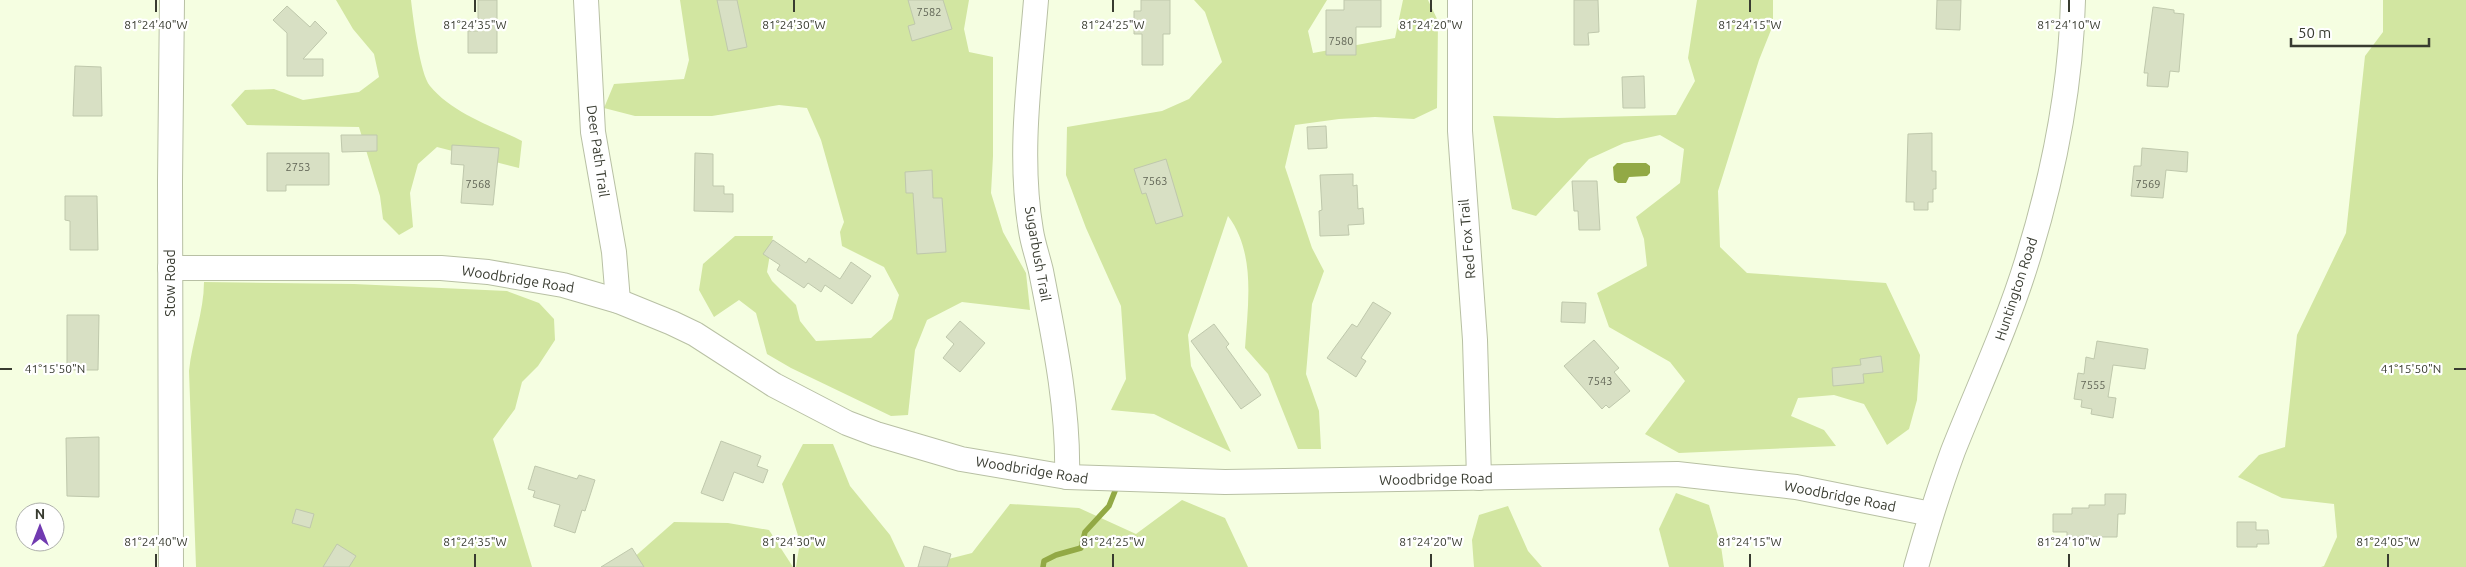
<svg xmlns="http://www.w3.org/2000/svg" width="2466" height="567" font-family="Ubuntu,sans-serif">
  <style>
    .green { fill: #d2e6a1 }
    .water { fill: #92a945 }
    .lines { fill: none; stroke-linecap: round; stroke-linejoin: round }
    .stream { stroke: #92a945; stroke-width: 5.5 }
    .building { fill: #d8e0c4; stroke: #bfc8ac }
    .minor-casing { stroke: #b8c0a4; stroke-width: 26 }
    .minor { stroke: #fff; stroke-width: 24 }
    .ticks { fill: none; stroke: #383b30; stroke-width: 2 }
    .labels { text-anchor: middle; stroke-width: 4.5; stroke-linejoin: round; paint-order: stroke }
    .number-label { font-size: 11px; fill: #606455 }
    .street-label { font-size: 14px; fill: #383b30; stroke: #fff }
    .ticks-label { font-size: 12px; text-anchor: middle; fill: #383b30; stroke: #fff; stroke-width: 4.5; stroke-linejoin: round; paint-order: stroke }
  </style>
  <rect width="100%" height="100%" fill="#f5fee1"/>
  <g class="green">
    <path d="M 336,0 L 411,0 C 413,18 420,74 430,86 C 452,113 492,126 522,141 L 519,168 L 437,147 L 418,164 L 410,193 L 413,227 L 399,235 L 383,219 L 380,196 L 359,127 L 247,125 L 231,105 L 245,90 L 274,89 L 303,100 L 359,92 L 379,77 L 374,54 L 353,29 Z"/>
    <polygon points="680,0 969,0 964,29 969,52 993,57 993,156 991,193 1003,232 1026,273 1030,310 962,302 927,320 915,350 908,415 891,416 791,368 767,354 756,313 739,300 714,317 699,290 703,264 735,236 773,236 767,272 772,281 796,305 800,321 816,341 871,338 892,319 899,295 884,267 842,246 840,232 844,222 821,140 807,108 779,105 712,116 635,116 604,108 614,84 684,79 689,60"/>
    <path d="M 1194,0 L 1327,0 L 1308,31 L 1313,53 L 1395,38 L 1403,0 L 1428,0 L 1438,21 L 1437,108 L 1414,119 L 1375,117 L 1339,119 L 1295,125 L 1285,167 L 1312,248 L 1324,271 L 1312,304 L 1306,374 L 1319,411 L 1321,449 L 1298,449 L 1268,374 L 1245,348 C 1248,304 1256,253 1228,216 L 1188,335 L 1191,366 L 1231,452 L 1154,414 L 1111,410 L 1126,379 L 1121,306 L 1086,228 L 1066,175 L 1067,127 L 1162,111 L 1189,99 L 1222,62 L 1205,12 Z"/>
    <polygon points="1697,0 1773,0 1773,25 1759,60 1718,191 1720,247 1747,273 1886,283 1920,355 1917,400 1909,429 1887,445 1864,404 1834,395 1798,398 1791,416 1824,430 1836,446 1679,453 1645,434 1685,381 1670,362 1609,327 1597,293 1647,266 1644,239 1636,217 1680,183 1684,149 1660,135 1624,143 1589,159 1536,216 1512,209 1493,116 1557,118 1676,115 1695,81 1688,58"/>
    <polygon points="2383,0 2466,0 2466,567 2321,567 2324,566 2337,537 2334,504 2282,498 2238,477 2259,455 2285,447 2297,335 2346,233 2365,56 2383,32"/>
    <path d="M 204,282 L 354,284 L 507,291 L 539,303 L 554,319 L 555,340 L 538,366 L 522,382 L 515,409 L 493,439 L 532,567 L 196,567 L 189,371 C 192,341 204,312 204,282 Z"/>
    <polygon points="803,444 833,444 850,486 890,535 905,567 796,567 800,542 782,484"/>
    <polygon points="1676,493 1709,505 1721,546 1724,567 1669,567 1659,529"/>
    <polygon points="1182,500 1225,518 1248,567 917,567 972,553 1010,504 1079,508 1136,534"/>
    <polygon points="1508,506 1528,551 1542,567 1474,567 1472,540 1479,515"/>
    <polygon points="674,522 728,523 769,530 793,567 623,567"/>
  </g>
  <polygon class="water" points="1617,163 1646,163 1650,166 1650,173 1647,176 1629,177 1626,183 1618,183 1614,180 1613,167"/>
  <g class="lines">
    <polyline class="stream" points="1043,567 1044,561 1056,555 1081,548 1085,532 1109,506 1115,491"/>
  </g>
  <g class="building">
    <polygon points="478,0 497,0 497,53 468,53 468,31 478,31"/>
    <polygon points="717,0 737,0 747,47 728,51"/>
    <polygon points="908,0 943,0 952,29 912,41 908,26 915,24"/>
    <polygon points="1141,0 1170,0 1170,34 1163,34 1163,65 1142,65 1142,34 1134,34 1134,11 1141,11"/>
    <polygon points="1344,0 1381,0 1381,27 1356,27 1356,55 1326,55 1326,10 1344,10"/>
    <polygon points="1574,0 1598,0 1599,32 1588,33 1589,45 1574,45"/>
    <polygon points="1937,0 1961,0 1960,30 1936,29"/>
    <polygon points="287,6 310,27 315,21 327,33 303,59 323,59 323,76 287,76 287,33 273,20"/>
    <polygon points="2153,7 2174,10 2174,13 2184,14 2179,72 2170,71 2168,87 2147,86 2148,73 2144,73"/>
    <polygon points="75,66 101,67 102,116 73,116"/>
    <polygon points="1644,76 1645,108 1623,108 1622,77"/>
    <polygon points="1326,126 1327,148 1308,149 1307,127"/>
    <polygon points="1932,133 1932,171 1936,171 1936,189 1933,189 1933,202 1928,202 1928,210 1914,210 1914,202 1906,202 1908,134"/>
    <polygon points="341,135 377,135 377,151 342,152"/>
    <polygon points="452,145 499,148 493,205 461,203 464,165 451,164"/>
    <polygon points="2142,148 2188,152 2187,172 2166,170 2163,198 2131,196 2134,166 2141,166"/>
    <polygon points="267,153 329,153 329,185 286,185 286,191 267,191"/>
    <polygon points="695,153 713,154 713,186 724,186 724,194 733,194 733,212 694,211"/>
    <polygon points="1166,159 1183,216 1156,224 1146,193 1142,194 1134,169"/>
    <polygon points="932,170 933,198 942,198 946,252 917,254 913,193 906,193 905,172"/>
    <polygon points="1353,174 1353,186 1357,185 1358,209 1363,208 1364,224 1348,225 1349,235 1320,236 1319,211 1322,210 1320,175"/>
    <polygon points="1572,181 1597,181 1600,230 1579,230 1578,211 1574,211"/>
    <polygon points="65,196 97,196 98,250 70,250 70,221 65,220"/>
    <polygon points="773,240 806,263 809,258 840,279 851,262 871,276 852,304 825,285 821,292 808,283 804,288 777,270 780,265 763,254"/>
    <polygon points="1373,302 1391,313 1361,358 1366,361 1356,377 1327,358 1352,324 1357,327"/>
    <polygon points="1562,302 1586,303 1585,323 1561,322"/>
    <polygon points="67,315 99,315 98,370 67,370"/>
    <polygon points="960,321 985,343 960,372 943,358 954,344 946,337"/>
    <polygon points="1214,324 1229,344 1226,347 1261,395 1241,409 1191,341"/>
    <polygon points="1594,340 1619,368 1614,372 1630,391 1609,408 1606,405 1602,409 1564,366"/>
    <polygon points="2097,341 2148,349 2145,369 2113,365 2108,397 2116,398 2113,418 2091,414 2092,409 2081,407 2082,400 2074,399 2078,373 2084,374 2086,357 2094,359"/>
    <polygon points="1881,356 1883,372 1863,374 1864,383 1833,386 1832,368 1861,365 1860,359"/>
    <polygon points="99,437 99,497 67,496 66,438"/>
    <polygon points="721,441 761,456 757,466 768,470 763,483 734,472 723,501 701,493"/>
    <polygon points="535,466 577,479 579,475 595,480 585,511 582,510 575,533 554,526 560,505 533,497 535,491 528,489"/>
    <polygon points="2105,494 2126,494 2125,514 2118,514 2117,537 2067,537 2067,532 2053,532 2053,514 2072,514 2072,508 2089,508 2089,505 2105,505"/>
    <polygon points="296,509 314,514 310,528 292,523"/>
    <polygon points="2237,522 2256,522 2256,530 2268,530 2269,544 2257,544 2257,547 2237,547"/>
    <polygon points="337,544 356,556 349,567 323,567"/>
    <polygon points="924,546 951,554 947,567 918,567"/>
    <polygon points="632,548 644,567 601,567"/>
  </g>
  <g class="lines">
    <g class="minor-casing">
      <g id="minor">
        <polyline points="586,0 593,132 614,252 618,301"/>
        <path d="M 1036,0 C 1030,76 1018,154 1031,231 C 1033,244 1038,258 1041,271 C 1054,338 1069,409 1067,477"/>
        <polyline points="1460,0 1460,131 1475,340 1479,478"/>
        <polyline points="170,268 441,268 488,272 563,285 618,301 672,323 695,334 774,385 847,423 876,434 961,459 1067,477 1225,482 1677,474 1796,487 1931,514"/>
        <polyline points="171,567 170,181 172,0"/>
        <path d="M 1916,567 C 1927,528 1939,489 1953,451 C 1978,388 2007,326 2027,261 C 2053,177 2071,88 2073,0"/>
      </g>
    </g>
    <use href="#minor" class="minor"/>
  </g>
  <path class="ticks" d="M 156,0 L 156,12M 475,0 L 475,12M 794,0 L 794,12M 1113,0 L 1113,12M 1431,0 L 1431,12M 1750,0 L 1750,12M 2069,0 L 2069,12M 0,369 L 12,369M 2454,369 L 2466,369M 156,554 L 156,567M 475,554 L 475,567M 794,554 L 794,567M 1113,554 L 1113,567M 1431,554 L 1431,567M 1750,554 L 1750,567M 2069,554 L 2069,567M 2388,554 L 2388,567"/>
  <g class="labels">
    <g class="number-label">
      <text x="929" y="16">7582</text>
      <text x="1341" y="45">7580</text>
      <text x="298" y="171">2753</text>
      <text x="1155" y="185">7563</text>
      <text x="478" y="188">7568</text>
      <text x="2148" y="188">7569</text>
      <text x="1600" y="385">7543</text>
      <text x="2093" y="389">7555</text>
    </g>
    <g class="street-label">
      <text transform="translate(598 151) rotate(82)" y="5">Deer Path Trail</text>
      <text transform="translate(1467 239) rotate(-95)" y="5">Red Fox Trail</text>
      <text transform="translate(1038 254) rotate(80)" y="5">Sugarbush Trail</text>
      <text transform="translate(518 279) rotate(9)" y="5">Woodbridge Road</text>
      <text transform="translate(170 283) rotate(-90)" y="5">Stow Road</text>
      <text transform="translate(2016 289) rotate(-72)" y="5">Huntington Road</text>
      <text transform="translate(1032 470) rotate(9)" y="5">Woodbridge Road</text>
      <text transform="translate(1436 479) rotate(-1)" y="5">Woodbridge Road</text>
      <text transform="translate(1840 496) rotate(11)" y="5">Woodbridge Road</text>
    </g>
  </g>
  <g class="ticks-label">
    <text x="156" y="29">81°24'40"W</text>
    <text x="475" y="29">81°24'35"W</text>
    <text x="794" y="29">81°24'30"W</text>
    <text x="1113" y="29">81°24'25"W</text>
    <text x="1431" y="29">81°24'20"W</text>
    <text x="1750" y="29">81°24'15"W</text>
    <text x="2069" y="29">81°24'10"W</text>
    <text x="55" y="373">41°15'50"N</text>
    <text x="2411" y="373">41°15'50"N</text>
    <text x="156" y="546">81°24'40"W</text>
    <text x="475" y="546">81°24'35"W</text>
    <text x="794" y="546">81°24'30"W</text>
    <text x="1113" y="546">81°24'25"W</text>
    <text x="1431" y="546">81°24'20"W</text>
    <text x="1750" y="546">81°24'15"W</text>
    <text x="2069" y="546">81°24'10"W</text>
    <text x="2388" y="546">81°24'05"W</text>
  </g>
  <g transform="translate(40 527)"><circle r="24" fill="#ffffff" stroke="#afb1ac"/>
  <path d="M0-4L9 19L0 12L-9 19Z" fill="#713ab1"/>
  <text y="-8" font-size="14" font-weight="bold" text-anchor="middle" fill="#383b30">N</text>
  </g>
  <path d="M2291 38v8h138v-8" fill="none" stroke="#383b30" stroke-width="2.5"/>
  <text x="2298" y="38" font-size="15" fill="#383b30" stroke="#ffffff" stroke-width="4" paint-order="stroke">50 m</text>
</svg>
